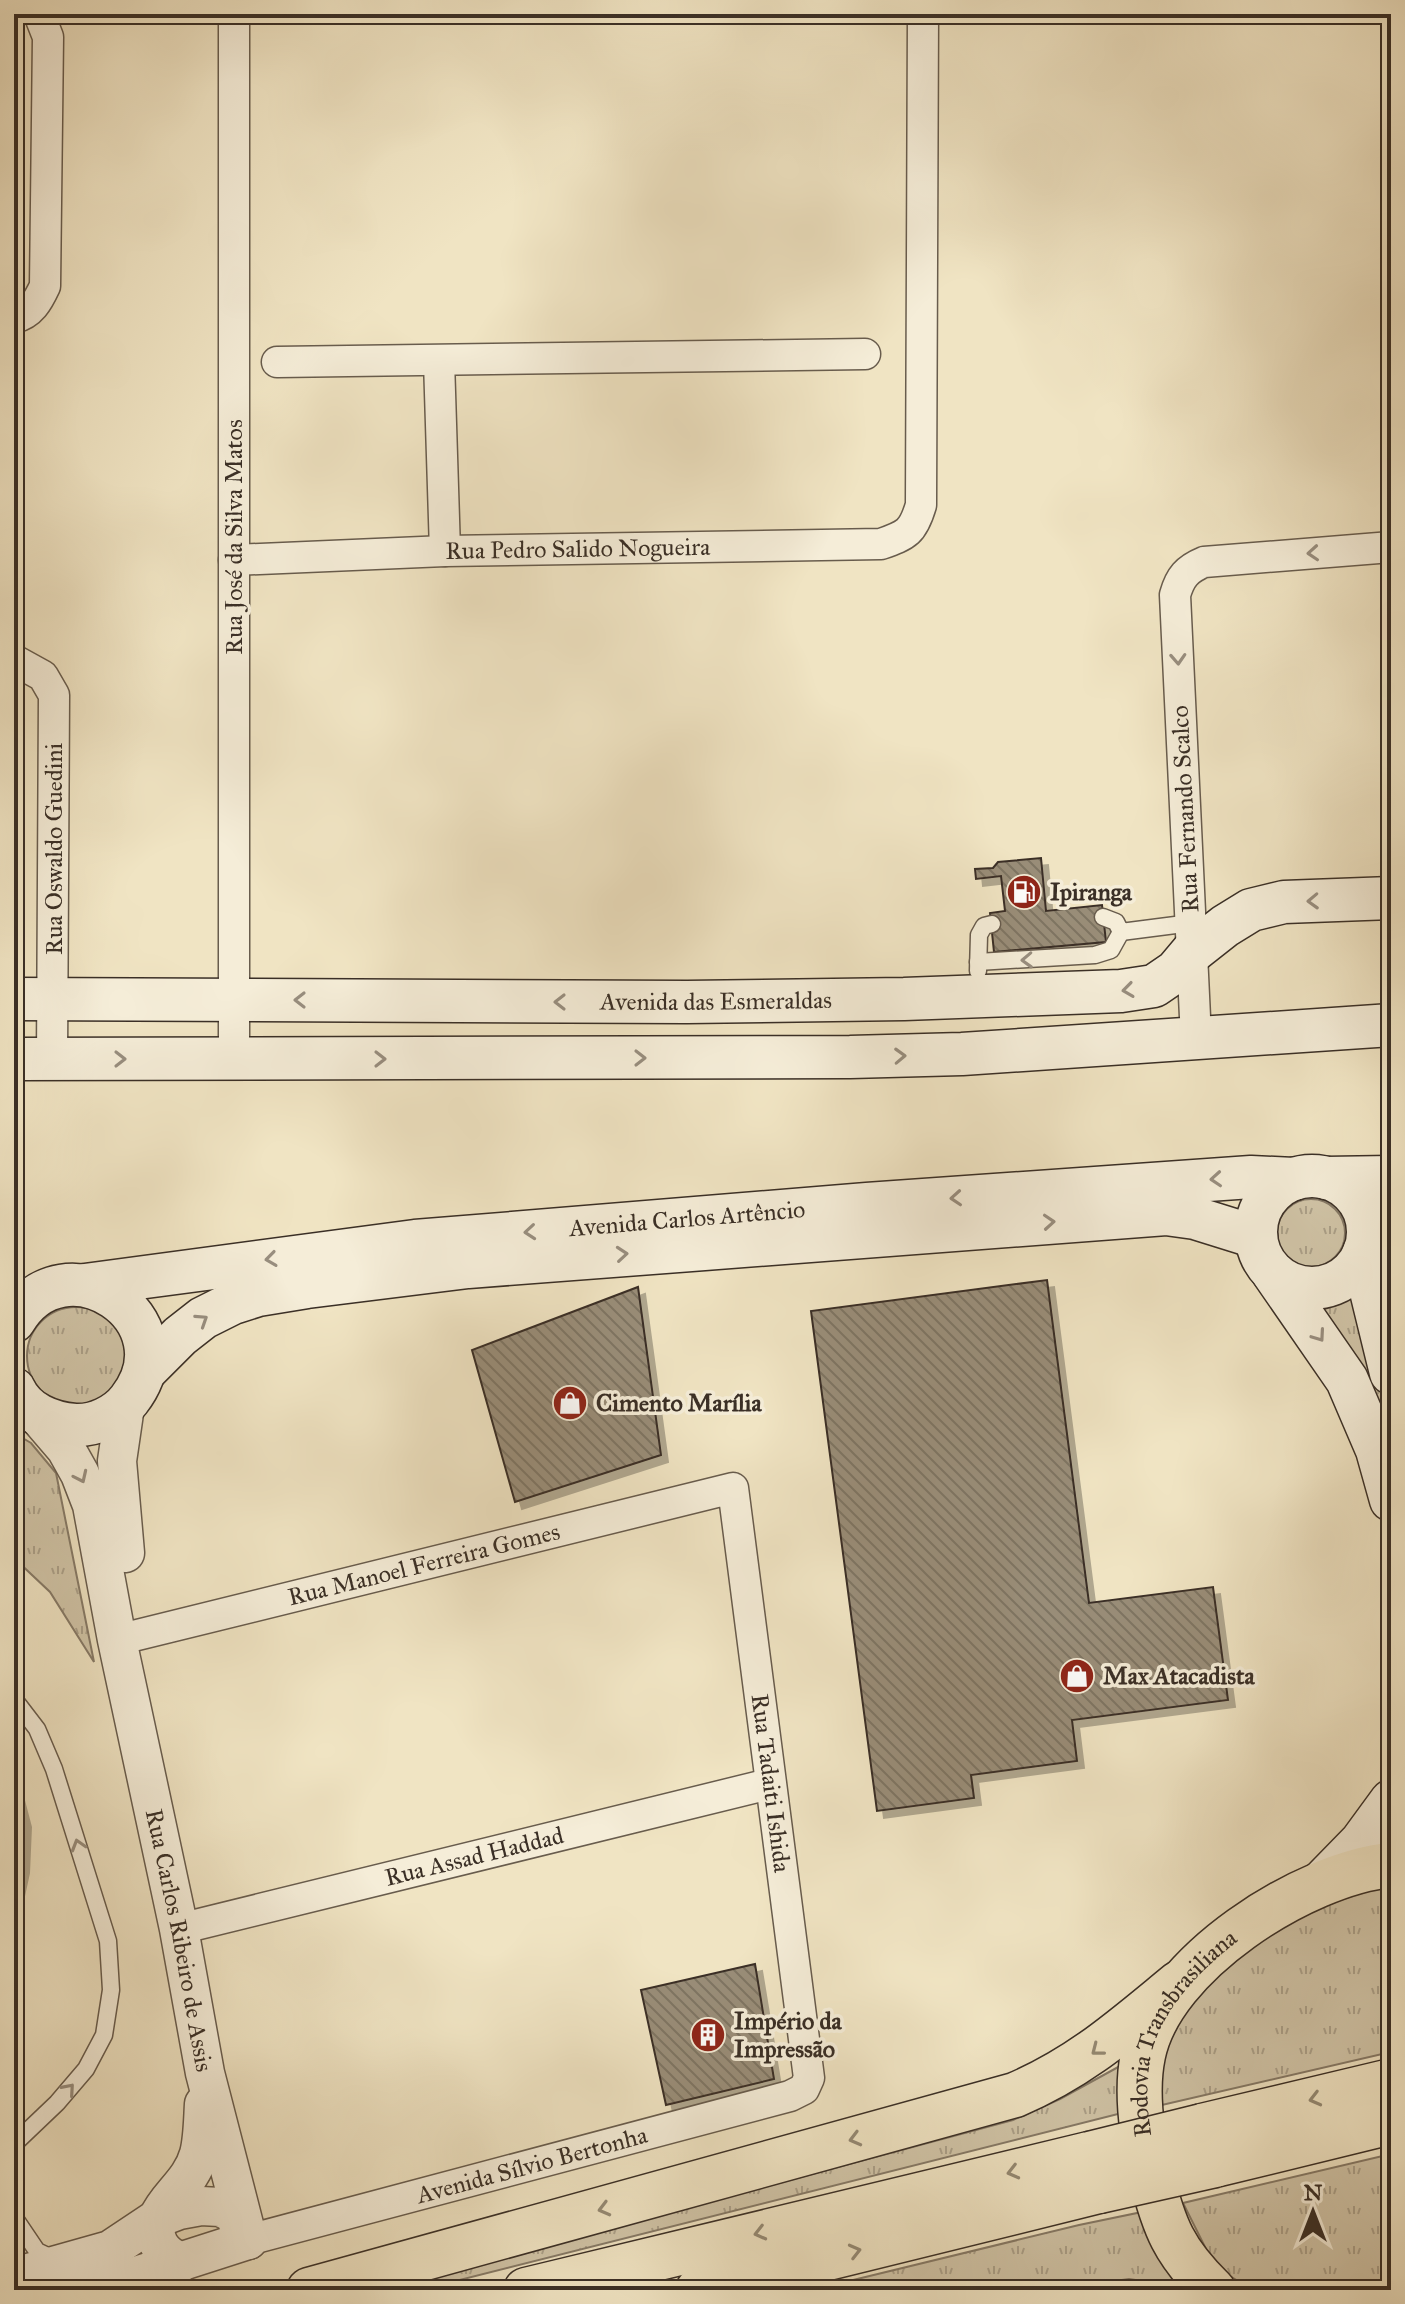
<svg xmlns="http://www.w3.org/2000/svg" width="1405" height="2304" font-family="'IM FELL Great Primer',serif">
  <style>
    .grass { fill: url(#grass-tufts); stroke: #867a67; stroke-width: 2 }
    .building { fill: url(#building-back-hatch); stroke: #3a2f26; stroke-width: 2; filter: url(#shadow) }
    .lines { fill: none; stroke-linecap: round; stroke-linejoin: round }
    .service-casing { stroke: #685c4d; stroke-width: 19 }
    .minor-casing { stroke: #685c4d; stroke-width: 33 }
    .tertiary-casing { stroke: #685c4d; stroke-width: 41 }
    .secondary-casing { stroke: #3a2f26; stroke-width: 45 }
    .trunk-casing { stroke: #3a2f26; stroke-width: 47 }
    .motorway-casing { stroke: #3a2f26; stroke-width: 47 }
    .service { stroke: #f5edd8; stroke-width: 16 }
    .minor { stroke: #f5edd8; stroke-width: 30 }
    .tertiary { stroke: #f5edd8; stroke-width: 38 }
    .secondary { stroke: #f5edd8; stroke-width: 42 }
    .trunk { stroke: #f0e4c3; stroke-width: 44 }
    .motorway { stroke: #f0e4c3; stroke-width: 44 }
    .motorway-bridge-casing { stroke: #3a2f26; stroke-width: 47; stroke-linecap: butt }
    .motorway-bridge { stroke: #f0e4c3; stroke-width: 44 }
    .oneway { stroke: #988e7f }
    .oneway2 { stroke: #958a74 }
    .labels { text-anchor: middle; stroke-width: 7; stroke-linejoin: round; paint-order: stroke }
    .street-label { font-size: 24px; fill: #3a2f26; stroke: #f5edd8 }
    .poi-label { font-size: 24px; font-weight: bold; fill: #3a2f26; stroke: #f5edd8; text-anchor: start }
  </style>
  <defs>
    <pattern id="grass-tufts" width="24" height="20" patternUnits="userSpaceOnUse" patternTransform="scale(2)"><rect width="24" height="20" fill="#d1c5a8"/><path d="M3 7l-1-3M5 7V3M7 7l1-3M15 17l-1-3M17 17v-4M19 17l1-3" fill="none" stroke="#aba089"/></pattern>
    <pattern id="building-back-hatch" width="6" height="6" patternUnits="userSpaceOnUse" patternTransform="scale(2)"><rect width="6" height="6" fill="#998d78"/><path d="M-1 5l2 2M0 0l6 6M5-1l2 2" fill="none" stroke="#7e7462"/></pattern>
    <filter id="shadow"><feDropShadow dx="7" dy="7" stdDeviation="0" flood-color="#0004"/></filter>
  </defs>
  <rect width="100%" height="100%" fill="#f0e4c3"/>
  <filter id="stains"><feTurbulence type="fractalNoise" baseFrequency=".0025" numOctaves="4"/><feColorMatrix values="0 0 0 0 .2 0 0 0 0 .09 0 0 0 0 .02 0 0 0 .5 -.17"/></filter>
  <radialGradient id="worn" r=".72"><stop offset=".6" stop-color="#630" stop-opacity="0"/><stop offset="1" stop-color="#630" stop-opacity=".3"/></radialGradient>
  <g class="grass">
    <circle cx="1311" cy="1233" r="34"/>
    <polygon points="1356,1289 1391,1432 1311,1301 1326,1301"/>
    <circle cx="76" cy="1356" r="49"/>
    <polygon points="14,1433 31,1443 56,1473 94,1662 50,1592 14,1558"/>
    <polygon points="1391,1881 1391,2052 1149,2108 1152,2072 1191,1999 1282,1922"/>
    <polygon points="1120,2066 1122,2113 420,2290 381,2290 1013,2120 1060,2099"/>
    <polygon points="1391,2154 1391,2290 1252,2290 1230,2276 1210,2257 1183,2203"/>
    <polygon points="1147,2211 1189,2288 1129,2279 1049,2290 812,2290 1079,2225"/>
  </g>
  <g class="building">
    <polygon points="1041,858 1046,911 1102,905 1106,942 994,952 990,913 1005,911 1001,876 976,879 975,869 993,868 998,862"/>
    <polygon points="1047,1280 1089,1603 1213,1587 1228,1700 1072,1720 1077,1761 971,1775 974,1798 877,1811 811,1311"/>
    <polygon points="638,1287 661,1455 515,1502 472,1350"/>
    <polygon points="14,1782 24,1820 22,1866 14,1903"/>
    <polygon points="755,1964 774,2079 666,2105 641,1990"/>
  </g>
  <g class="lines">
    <g class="service-casing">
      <g id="service">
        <polyline points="1103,917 1116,922 1121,932 1191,923"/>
        <polyline points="978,962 1095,955 1111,950 1121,932"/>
        <polyline points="978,971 979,935 984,926 992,924"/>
        <polyline points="14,1699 37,1729 54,1769 108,1941 111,1990 104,2035 86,2069 57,2103 14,2144"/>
        <polyline points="14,2217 37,2251 54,2259"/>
      </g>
    </g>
    <g class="minor-casing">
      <g id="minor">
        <path d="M 14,318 C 31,314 38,301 45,286 L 48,37 L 39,14"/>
        <polyline points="439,361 445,551"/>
        <polyline points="277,362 865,354"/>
        <path id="s1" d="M 234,560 L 445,551 L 881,544 C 907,535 913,532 921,505 L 923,14"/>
        <polyline points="14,660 43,676 54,695 52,1059"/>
        <path d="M 1196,1038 L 1175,595 C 1180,577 1187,569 1204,562 L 1391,547"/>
        <polyline points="234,1060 234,14"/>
        <path id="s2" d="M 117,1640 L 733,1488 L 809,2078 L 804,2089 L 790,2096 L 248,2240"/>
        <path id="s3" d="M 179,1929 L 769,1784"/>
      </g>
    </g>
    <g class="tertiary-casing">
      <g id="tertiary">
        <polyline points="125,1406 117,1461 125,1553"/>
        <path id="s4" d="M 36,1414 L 66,1449 L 80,1474 L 92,1505 L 117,1640 L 179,1929 L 205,2073 L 248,2240"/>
        <path d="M 181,2262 C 163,2255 150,2240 158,2218 C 167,2196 191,2183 199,2154 C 203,2139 203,2120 204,2104"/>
        <polyline points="14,2277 110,2250 158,2218 179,2210 201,2206 220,2207 233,2213 246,2238"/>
        <polyline points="92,2290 248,2240"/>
      </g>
    </g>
    <g class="secondary-casing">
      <g id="secondary">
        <path id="s5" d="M 14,999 L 687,1002 L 904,999 L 1121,991 L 1154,986 L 1176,971 L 1192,952 L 1225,926 L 1251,910 L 1284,902 L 1391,898"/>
        <polyline points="14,1059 850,1057 962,1054 1391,1025"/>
        <circle cx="1312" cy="1232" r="56"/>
        <polyline points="1326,1178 1391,1177"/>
        <polyline points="1364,1252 1370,1287 1391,1373"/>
        <polyline points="1273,1273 1347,1380 1377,1450 1391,1500"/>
        <path id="s6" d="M 85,1285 L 415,1241 L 867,1204 L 1251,1177 L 1294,1179"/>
        <path d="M 14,1321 C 64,1235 192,1319 129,1400 C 117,1416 94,1426 75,1425 C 51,1423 25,1413 14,1389"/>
        <polyline points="144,1372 180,1336 203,1318 233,1303 258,1295 307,1287 468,1267 1166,1214 1195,1218 1256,1237"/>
        <polyline points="1321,1883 1361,1842 1391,1801"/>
      </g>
    </g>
    <g class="trunk-casing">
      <g id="trunk">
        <path id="s7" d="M 1213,2290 C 1174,2252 1164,2227 1151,2175 C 1142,2137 1135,2093 1143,2055 C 1161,1964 1304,1873 1391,1865"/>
      </g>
    </g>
    <g class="motorway-casing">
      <g id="motorway">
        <polyline points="1202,2126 1391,2081"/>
        <polyline points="1215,2165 1391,2122"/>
        <path d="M 309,2290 L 1015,2095 C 1081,2067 1124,2028 1179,1983"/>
        <polyline points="526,2290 1089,2154"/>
        <polyline points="698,2290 1099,2191"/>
      </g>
    </g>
    <use href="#service" class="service"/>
    <use href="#minor" class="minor"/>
    <use href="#tertiary" class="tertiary"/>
    <use href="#secondary" class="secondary"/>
    <use href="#trunk" class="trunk"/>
    <use href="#motorway" class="motorway"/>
    <g class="motorway-bridge-casing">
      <g id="motorway-bridge">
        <polyline points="1089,2154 1202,2126"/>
        <polyline points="1099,2191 1215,2165"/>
      </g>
    </g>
    <use href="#motorway-bridge" class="motorway-bridge"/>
  </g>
  <defs><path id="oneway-chevron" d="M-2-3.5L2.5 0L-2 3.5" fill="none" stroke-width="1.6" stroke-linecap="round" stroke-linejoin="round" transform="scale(2)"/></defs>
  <g class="oneway">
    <use href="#oneway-chevron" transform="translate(1313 553) rotate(176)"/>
    <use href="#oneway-chevron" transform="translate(1178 659) rotate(87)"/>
    <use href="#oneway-chevron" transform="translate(1313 901) rotate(178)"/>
    <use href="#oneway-chevron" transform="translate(1027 960) rotate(178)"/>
    <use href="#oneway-chevron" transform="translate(1128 990) rotate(172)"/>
    <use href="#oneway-chevron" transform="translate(300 1000) rotate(-180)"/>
    <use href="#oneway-chevron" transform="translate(560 1002) rotate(-180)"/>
    <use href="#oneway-chevron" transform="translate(900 1056) rotate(-2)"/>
    <use href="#oneway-chevron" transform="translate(640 1058)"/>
    <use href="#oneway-chevron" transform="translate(120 1059)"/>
    <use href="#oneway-chevron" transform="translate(380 1059)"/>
    <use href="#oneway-chevron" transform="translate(1216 1179) rotate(176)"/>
    <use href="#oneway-chevron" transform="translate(956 1198) rotate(176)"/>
    <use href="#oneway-chevron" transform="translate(1049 1222) rotate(-4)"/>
    <use href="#oneway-chevron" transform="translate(530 1232) rotate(175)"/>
    <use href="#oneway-chevron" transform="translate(622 1254) rotate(-5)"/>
    <use href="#oneway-chevron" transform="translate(271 1259) rotate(172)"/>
    <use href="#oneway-chevron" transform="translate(202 1320) rotate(-33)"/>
    <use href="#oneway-chevron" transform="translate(1319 1336) rotate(55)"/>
    <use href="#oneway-chevron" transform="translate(81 1477) rotate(65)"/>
    <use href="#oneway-chevron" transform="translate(78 1845) rotate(-107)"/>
    <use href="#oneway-chevron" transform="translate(69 2089) rotate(-49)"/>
  </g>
  <g class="oneway2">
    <use href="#oneway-chevron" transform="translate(1097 2050) rotate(142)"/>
    <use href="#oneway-chevron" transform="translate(1315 2099) rotate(166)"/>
    <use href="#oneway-chevron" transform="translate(855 2139) rotate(165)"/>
    <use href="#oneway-chevron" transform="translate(1013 2172) rotate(166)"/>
    <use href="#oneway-chevron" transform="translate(604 2209) rotate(165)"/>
    <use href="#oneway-chevron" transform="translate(760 2233) rotate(166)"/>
    <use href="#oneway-chevron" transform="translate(855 2251) rotate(-14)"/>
  </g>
  <defs>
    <g id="fuel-disc" transform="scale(1.8)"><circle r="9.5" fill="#8f2418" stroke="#f5edd8"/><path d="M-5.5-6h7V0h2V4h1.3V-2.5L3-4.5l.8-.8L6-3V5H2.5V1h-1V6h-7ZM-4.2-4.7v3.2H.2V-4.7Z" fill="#fff"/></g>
    <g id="shop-disc" transform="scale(1.8)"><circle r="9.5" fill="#8f2418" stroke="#f5edd8"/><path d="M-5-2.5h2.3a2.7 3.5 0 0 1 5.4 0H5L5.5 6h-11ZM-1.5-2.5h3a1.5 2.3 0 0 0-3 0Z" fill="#fff"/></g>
    <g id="building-disc" transform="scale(1.8)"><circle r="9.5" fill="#8f2418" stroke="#f5edd8"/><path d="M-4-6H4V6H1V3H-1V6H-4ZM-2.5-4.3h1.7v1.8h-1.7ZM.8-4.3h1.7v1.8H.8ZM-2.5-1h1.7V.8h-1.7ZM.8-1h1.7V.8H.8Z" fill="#fff"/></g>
  </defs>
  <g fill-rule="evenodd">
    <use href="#fuel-disc" x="1024" y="892"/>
    <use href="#shop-disc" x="570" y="1403"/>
    <use href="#shop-disc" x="1077" y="1676"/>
    <use href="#building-disc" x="708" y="2035"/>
  </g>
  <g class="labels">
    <g class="street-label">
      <text transform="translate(234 537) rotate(-90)" y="8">Rua José da Silva Matos</text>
      <text dy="8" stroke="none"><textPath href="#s1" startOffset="344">Rua Pedro Salido Nogueira</textPath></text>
      <text transform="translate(1185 809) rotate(-93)" y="8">Rua Fernando Scalco</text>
      <text transform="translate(54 849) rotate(-90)" y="8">Rua Oswaldo Guedini</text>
      <text dy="8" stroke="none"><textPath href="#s5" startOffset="702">Avenida das Esmeraldas</textPath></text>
      <text dy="8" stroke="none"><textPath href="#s6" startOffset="606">Avenida Carlos Artêncio</textPath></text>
      <text dy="8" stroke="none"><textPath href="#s2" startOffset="316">Rua Manoel Ferreira Gomes</textPath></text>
      <text dy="8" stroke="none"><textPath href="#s2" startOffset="932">Rua Tadaiti Ishida</textPath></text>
      <text dy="8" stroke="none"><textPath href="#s3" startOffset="304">Rua Assad Haddad</textPath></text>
      <text dy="8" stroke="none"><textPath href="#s4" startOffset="552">Rua Carlos Ribeiro de Assis</textPath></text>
      <text dy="8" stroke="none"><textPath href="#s7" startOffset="290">Rodovia Transbrasiliana</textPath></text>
      <text transform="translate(532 2165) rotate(-15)" y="8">Avenida Sílvio Bertonha</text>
    </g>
    <g class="poi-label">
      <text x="1050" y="900">Ipiranga</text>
      <text x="596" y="1411">Cimento Marília</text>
      <text x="1103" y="1684">Max Atacadista</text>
      <text x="734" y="2029">Império da<tspan x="734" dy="28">Impressão</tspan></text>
    </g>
  </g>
  <rect width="1405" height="2304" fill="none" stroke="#f0e4c3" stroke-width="48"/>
  <rect x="16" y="16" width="1373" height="2272" fill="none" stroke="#3a2f26" stroke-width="4"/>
  <rect x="24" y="24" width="1357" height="2256" fill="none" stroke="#3a2f26" stroke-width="2"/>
  <g transform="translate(1313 2212)" stroke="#f5edd8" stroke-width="6" paint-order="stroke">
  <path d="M0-6L14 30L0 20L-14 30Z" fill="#3a2f26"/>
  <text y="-12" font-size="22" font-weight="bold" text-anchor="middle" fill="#3a2f26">N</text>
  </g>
  <rect width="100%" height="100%" filter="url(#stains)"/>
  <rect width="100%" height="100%" fill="url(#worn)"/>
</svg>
